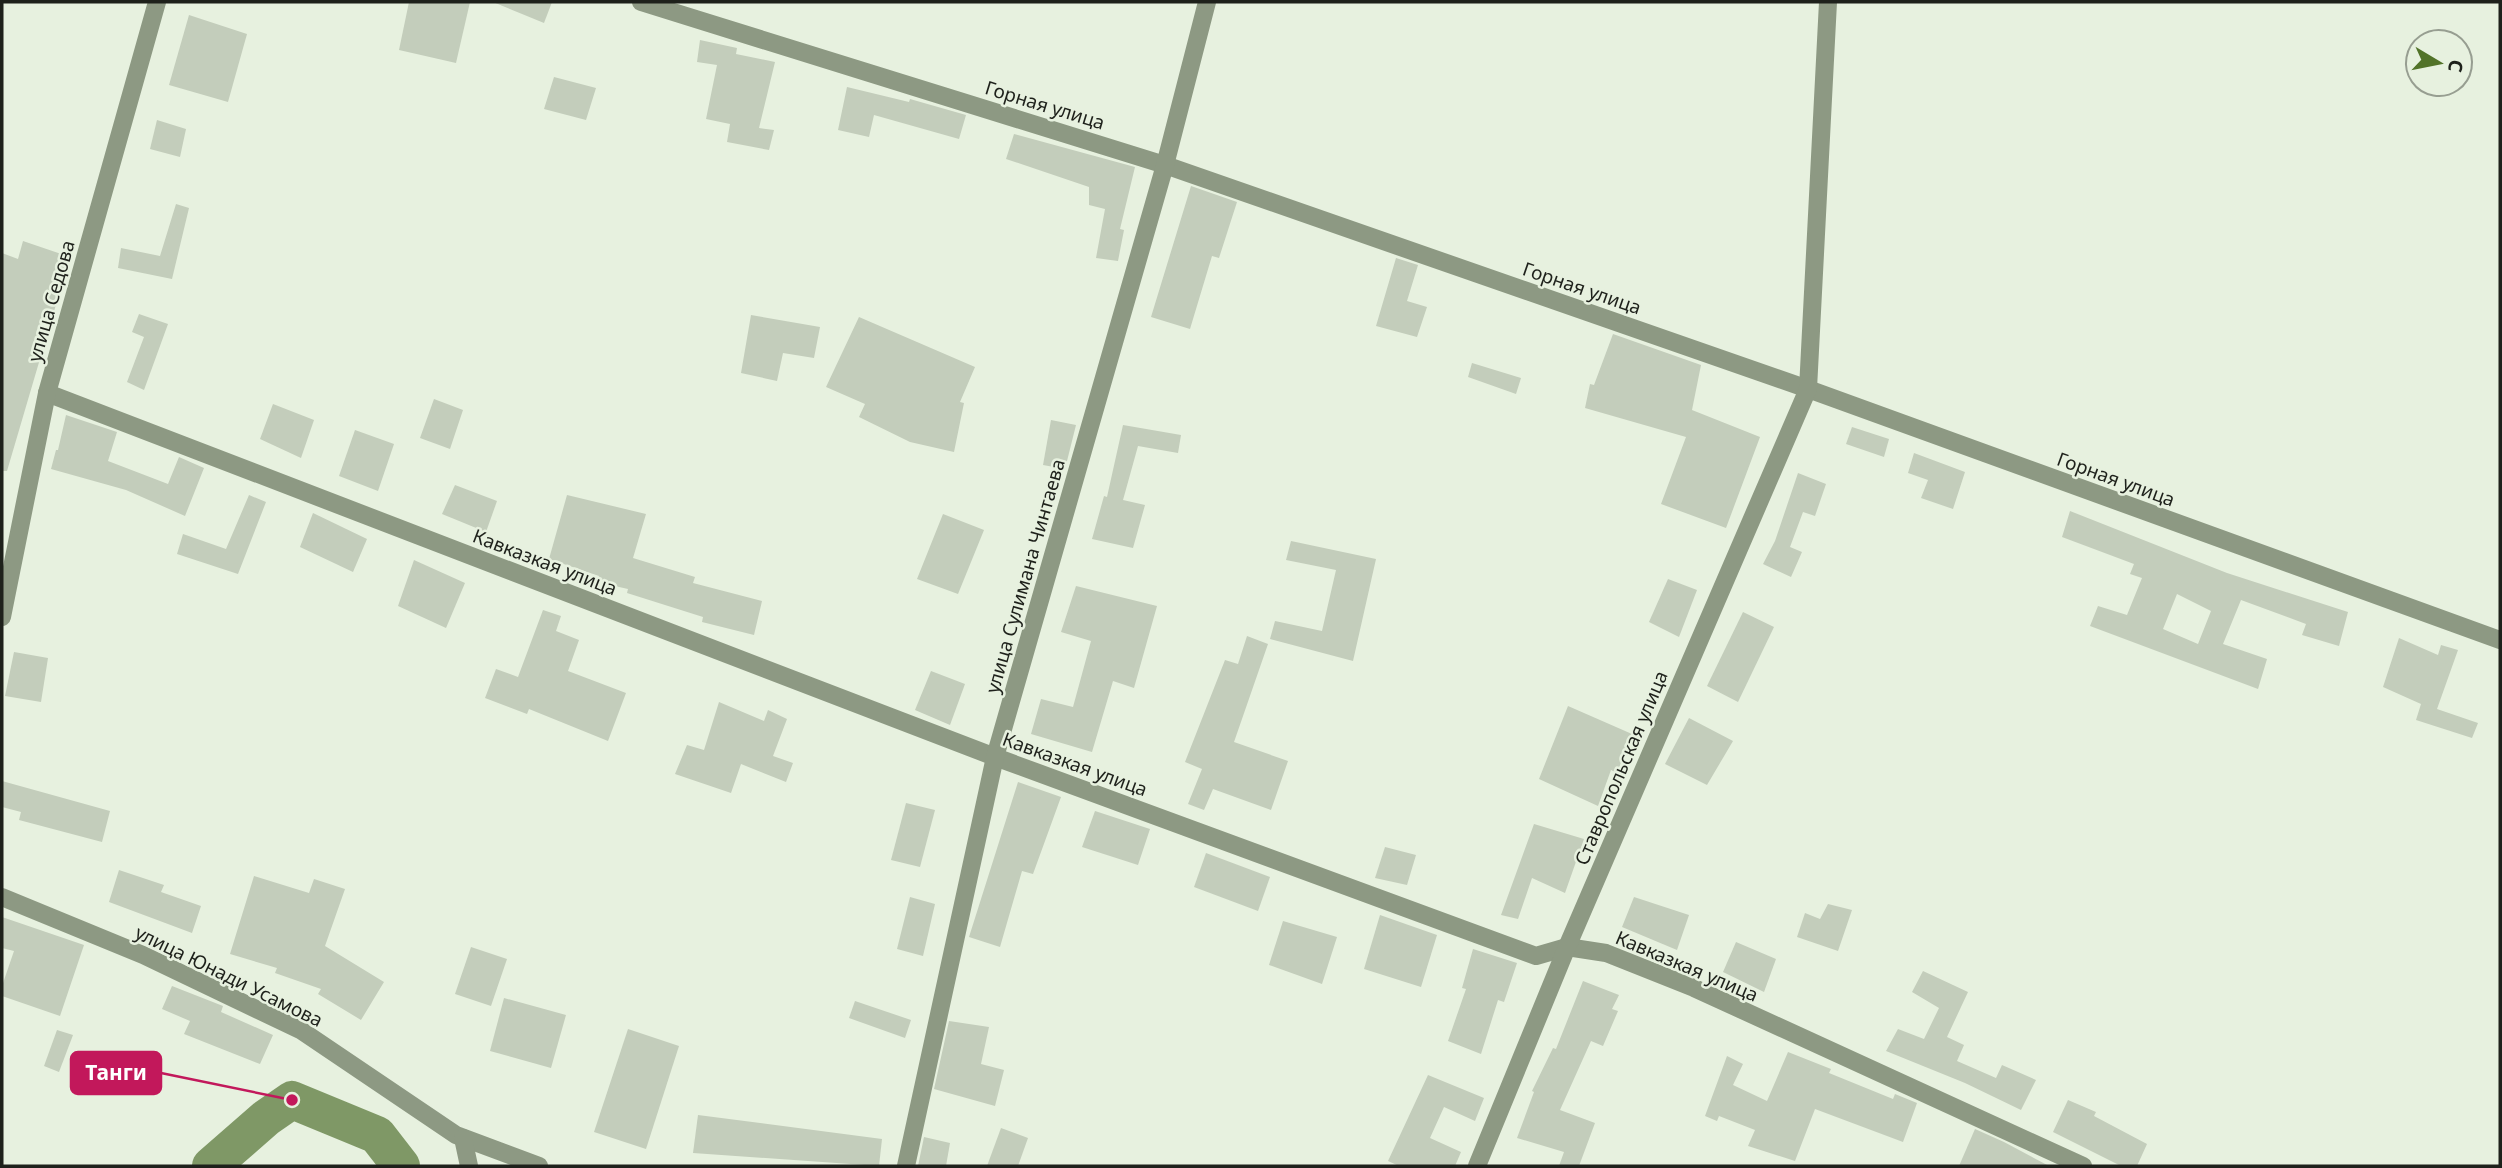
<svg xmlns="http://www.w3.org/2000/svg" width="2502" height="1168" font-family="'Noto Sans',sans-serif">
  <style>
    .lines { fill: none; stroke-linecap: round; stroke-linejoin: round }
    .river { stroke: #7f9866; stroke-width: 38 }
    .building { fill: #c3cdbb; fill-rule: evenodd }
    .minor { stroke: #8d9983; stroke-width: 18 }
    .labels { text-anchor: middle; stroke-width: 5; stroke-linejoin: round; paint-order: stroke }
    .street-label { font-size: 19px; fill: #1e211b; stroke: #e7f1df }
    .leader { fill: none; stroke: #c2185b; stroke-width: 2.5 }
    .callout-dot { fill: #c2185b; stroke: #e7f1df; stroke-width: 2.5 }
    .callout { fill: #c2185b; stroke: #c2185b; stroke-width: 2.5 }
    .callout-label { font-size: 21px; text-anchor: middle; font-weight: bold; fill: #fff }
  </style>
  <rect width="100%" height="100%" fill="#e7f1df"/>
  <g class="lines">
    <polyline class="river" points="211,1166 266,1118 292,1100 377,1135 401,1166"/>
  </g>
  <g class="building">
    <polygon points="409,2 470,2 456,63 399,50"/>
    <polygon points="493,2 552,2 544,23"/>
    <polygon points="189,15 247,34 228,102 169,85"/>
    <polygon points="700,40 737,48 736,54 775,62 759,128 774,130 769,150 727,142 730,124 706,119 717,65 697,62"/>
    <polygon points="554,77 596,88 586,120 544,109"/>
    <polygon points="847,87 909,102 910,99 966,115 959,139 874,115 869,137 838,130"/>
    <polygon points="157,120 186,129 180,157 150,149"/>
    <polygon points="1014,134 1135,167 1120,229 1124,230 1118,261 1096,258 1105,209 1089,205 1089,187 1006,159"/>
    <polygon points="1191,186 1237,202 1219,258 1212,256 1190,329 1151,317"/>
    <polygon points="176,204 189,208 172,279 118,268 121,248 160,256"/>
    <polygon points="23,241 70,257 7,471 2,471 2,253 18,259"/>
    <polygon points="1396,258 1418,265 1407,301 1427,307 1417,337 1376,326"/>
    <polygon points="139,314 168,324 144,390 127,382 144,337 132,332"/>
    <polygon points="751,315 820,327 814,358 783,353 777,381 741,373"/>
    <polygon points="859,317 975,367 960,402 964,403 954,452 910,442 859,417 865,404 826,387"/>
    <polygon points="1613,334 1701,365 1692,410 1760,437 1726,528 1661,504 1686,437 1585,408 1590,384 1594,385"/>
    <polygon points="1472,363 1521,378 1516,394 1468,377"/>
    <polygon points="434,399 463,410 450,449 420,438"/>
    <polygon points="273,404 314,420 301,458 260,439"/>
    <polygon points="66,415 117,432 108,461 168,484 179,457 204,468 185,516 126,490 51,469 56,450 58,450"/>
    <polygon points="1051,420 1076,425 1065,469 1043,465"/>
    <polygon points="1123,425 1181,435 1178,453 1138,446 1123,500 1145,505 1133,548 1092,539 1104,496 1107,497"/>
    <polygon points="1852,427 1889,439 1884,457 1846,444"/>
    <polygon points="355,430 394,444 378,491 339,476"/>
    <polygon points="1914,453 1965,472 1953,509 1921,498 1928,480 1908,473"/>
    <polygon points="1798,473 1826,484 1815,516 1803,512 1790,547 1802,552 1791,577 1763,564 1775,541"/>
    <polygon points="455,485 497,501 486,532 442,514"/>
    <polygon points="249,495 266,502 238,574 177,554 183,534 226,549"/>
    <polygon points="567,495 646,514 633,558 695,577 693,583 762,601 754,635 702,622 703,617 627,593 628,589 597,582 599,576 549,559"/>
    <path d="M 2070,511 L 2227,573 L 2348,612 L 2339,646 L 2302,635 L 2306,624 L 2241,600 L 2223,644 L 2267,659 L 2258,689 L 2090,626 L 2098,606 L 2127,615 L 2142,578 L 2130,574 L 2134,564 L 2062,537 ZM 2177,594 L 2211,611 L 2198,644 L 2163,629 Z"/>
    <polygon points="313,513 367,539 353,572 300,547"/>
    <polygon points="943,514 984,530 958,594 917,579"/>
    <polygon points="1291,541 1376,559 1353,661 1270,639 1275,621 1322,631 1336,570 1286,560"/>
    <polygon points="414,560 465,583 446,628 398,606"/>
    <polygon points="1668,579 1697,590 1679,637 1649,622"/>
    <polygon points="1076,586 1157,606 1134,688 1113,681 1092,752 1031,734 1041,699 1073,707 1091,641 1061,632"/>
    <polygon points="543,610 561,616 556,631 579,640 568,671 626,693 608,741 529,709 527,714 485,698 496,669 518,677"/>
    <polygon points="1743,612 1774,627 1738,702 1707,686"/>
    <polygon points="1247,636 1268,644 1234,742 1288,761 1271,810 1213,789 1204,810 1188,804 1202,769 1185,762 1225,660 1238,664"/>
    <polygon points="2399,638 2438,655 2441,645 2458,650 2437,709 2478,723 2472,738 2416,720 2421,704 2383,687"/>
    <polygon points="14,652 48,658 41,702 5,696"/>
    <polygon points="931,671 965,684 950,725 915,710"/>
    <polygon points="719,702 764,721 768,710 787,719 773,756 793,763 786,782 741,764 731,793 675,774 687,745 704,750"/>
    <polygon points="1568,706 1632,734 1617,773 1611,770 1598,806 1539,779"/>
    <polygon points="1689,718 1733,741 1707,785 1665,764"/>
    <polygon points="2,781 110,811 102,842 19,820 21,812 2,807"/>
    <polygon points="1018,782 1061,797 1033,874 1022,871 1000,947 969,937"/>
    <polygon points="906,803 935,810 920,867 891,860"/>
    <polygon points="1095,811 1150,829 1138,865 1082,847"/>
    <polygon points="1534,824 1584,839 1565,893 1532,878 1518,919 1501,915"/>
    <polygon points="1385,847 1416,855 1407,885 1375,878"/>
    <polygon points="1206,853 1270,877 1258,911 1194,887"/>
    <polygon points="119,870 164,885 161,892 201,906 192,933 109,902"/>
    <polygon points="254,876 309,893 314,879 345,889 325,946 384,982 361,1020 318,994 321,989 275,973 277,968 230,954"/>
    <polygon points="910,897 935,904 923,956 897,949"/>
    <polygon points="1634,897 1689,915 1677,950 1622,927"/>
    <polygon points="1828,904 1852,910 1838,951 1797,937 1805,913 1820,919"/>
    <polygon points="1380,915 1437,935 1421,987 1364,969"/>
    <polygon points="2,917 84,945 60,1016 2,996 2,986 14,951 2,948"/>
    <polygon points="1283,921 1337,937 1322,984 1269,965"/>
    <polygon points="1736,942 1776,959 1764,992 1723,972"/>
    <polygon points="471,947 507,959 491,1006 455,994"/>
    <polygon points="1473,949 1517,963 1504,1002 1498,1000 1481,1054 1448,1041 1466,989 1462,988"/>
    <polygon points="1923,971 1968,992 1947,1037 1964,1045 1957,1061 1996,1078 2002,1065 2036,1080 2021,1110 1965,1083 1886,1051 1898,1029 1924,1039 1939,1008 1912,992"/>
    <polygon points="1583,981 1619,995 1612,1009 1618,1011 1603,1046 1591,1041 1560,1110 1595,1123 1579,1166 1559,1166 1564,1152 1517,1138 1534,1092 1532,1091 1553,1048 1556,1049"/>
    <polygon points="172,986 223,1006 221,1012 273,1035 260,1064 184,1034 190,1021 162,1009"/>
    <polygon points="504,998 566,1015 551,1068 490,1051"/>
    <polygon points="855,1001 911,1020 905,1038 849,1018"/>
    <polygon points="949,1021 989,1027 981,1064 1004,1070 995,1106 934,1089"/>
    <polygon points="628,1029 679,1046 646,1149 594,1132"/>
    <polygon points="57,1030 73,1035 59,1072 44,1066"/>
    <polygon points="1788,1052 1831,1069 1829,1073 1893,1099 1895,1094 1917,1103 1903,1142 1815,1109 1795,1161 1748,1146 1755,1130 1719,1116 1717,1121 1705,1116 1727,1056 1743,1064 1733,1085 1767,1101"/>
    <polygon points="1428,1075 1484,1098 1475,1121 1444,1107 1430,1138 1461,1152 1455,1166 1399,1166 1388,1161"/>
    <polygon points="2068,1100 2096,1112 2094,1116 2147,1144 2137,1166 2121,1166 2053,1132"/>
    <polygon points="698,1115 882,1139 879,1166 693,1153"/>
    <polygon points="1001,1128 1028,1138 1018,1166 987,1166"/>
    <polygon points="1975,1129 2004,1142 2049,1166 1959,1166"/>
    <polygon points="924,1137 950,1143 946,1166 918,1166"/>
  </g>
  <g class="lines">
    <g class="minor">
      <polyline points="641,2 1165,165 1808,389 2500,640"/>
      <polyline points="47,393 995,757 1536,956 1567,947 1606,953 1694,988 2083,1166"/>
      <polyline points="2,617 47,393 157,2"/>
      <polyline points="2,897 143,955 302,1031 456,1135 539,1166"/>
      <polyline points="463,1138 469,1166"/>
      <polyline points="906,1166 995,757 1165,165 1207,2"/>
      <polyline points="1477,1166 1567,947 1808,389 1828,2"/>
    </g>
  </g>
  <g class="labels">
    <g class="street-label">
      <text transform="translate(1045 105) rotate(17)" y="7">Горная улица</text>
      <text transform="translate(1582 288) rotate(19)" y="7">Горная улица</text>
      <text transform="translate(51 301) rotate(-74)" y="7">улица Седова</text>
      <text transform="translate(2116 479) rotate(20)" y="7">Горная улица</text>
      <text transform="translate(545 562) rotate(21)" y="7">Кавказкая улица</text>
      <text transform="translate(1025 576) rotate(-74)" y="7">улица Сулимана Чинтаева</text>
      <text transform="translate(1075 764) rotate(20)" y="7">Кавказкая улица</text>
      <text transform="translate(1621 768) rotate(-67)" y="7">Ставропольская улица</text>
      <text transform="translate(1687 966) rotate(23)" y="7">Кавказкая улица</text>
      <text transform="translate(229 976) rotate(26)" y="7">улица Юнади Усамова</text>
    </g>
  </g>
  <path class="leader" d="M292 1100L161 1073"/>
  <circle class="callout-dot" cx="292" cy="1100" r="7"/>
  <rect class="callout" x="71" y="1052" width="90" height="42" rx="7"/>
  <g class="callout-label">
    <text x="116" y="1080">Танги</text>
  </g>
  <rect width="2502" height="1168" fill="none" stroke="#1e211b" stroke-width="7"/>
  <g transform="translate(2439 63) rotate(100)"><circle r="33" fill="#e7f1df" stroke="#979e91" stroke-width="2"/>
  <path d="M0-5L12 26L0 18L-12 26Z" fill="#527329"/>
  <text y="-10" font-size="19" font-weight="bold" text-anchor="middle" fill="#1e211b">С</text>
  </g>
</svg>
